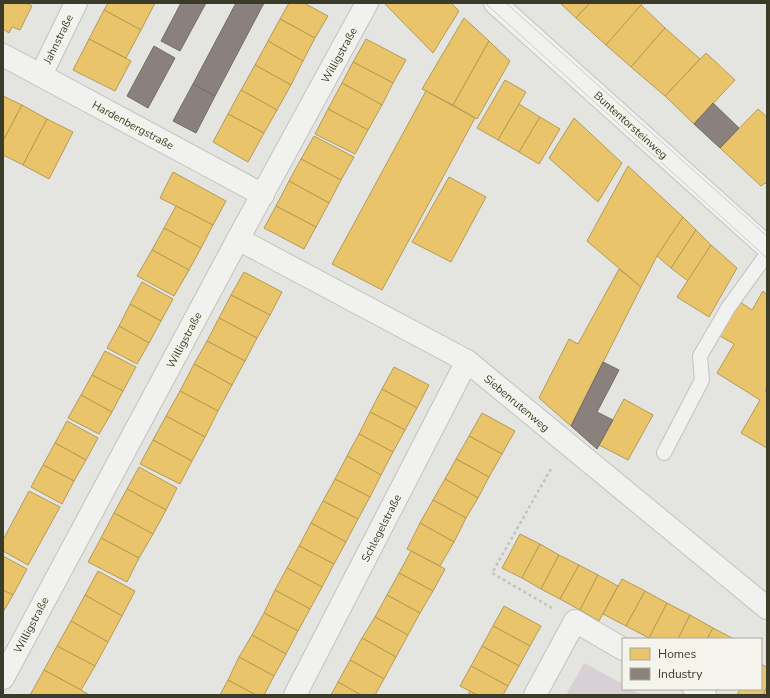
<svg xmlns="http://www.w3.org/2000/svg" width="770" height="698" font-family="'Nunito Sans',sans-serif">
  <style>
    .green { fill: #d8d0d5 }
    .homes { fill: #e9c46a; stroke: #b49b56 }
    .industry { fill: #8a817c; stroke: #726c63 }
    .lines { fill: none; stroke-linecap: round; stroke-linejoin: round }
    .lane-casing { stroke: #c2c2be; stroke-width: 16 }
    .street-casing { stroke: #c2c2be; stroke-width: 24 }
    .path { stroke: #c2c3be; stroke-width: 2.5; stroke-dasharray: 3 3; stroke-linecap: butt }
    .lane { stroke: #f1f1ef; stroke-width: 14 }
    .street { stroke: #f1f1ef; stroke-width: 22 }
    .tram { stroke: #ccccc8; stroke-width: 1 }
    .labels { text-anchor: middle; stroke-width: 4; stroke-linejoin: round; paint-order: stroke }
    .street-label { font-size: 11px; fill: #3a3b29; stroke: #f4f4ed }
  </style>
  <rect width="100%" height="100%" fill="#e4e4e0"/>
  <polygon class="green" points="584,663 623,684 623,689 631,689 642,695 566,695"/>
  <g class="homes">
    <polygon points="3,3 26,3 32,6 20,30 12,27 9,33 3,29"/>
    <polygon points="108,3 155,3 141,30 104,10"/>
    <polygon points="289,3 304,3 328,16 315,38 280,19"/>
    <polygon points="385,3 451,3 459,11 433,53 385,4"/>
    <polygon points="560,3 590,3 576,18"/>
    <polygon points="590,3 643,3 606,45 576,18"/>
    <polygon points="641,5 665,28 631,67 606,45"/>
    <polygon points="104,10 141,30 126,58 89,39"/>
    <polygon points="464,18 489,41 453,105 422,89"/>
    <polygon points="280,19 315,38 303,61 268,41"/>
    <polygon points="665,28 700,59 665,96 631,67"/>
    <polygon points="89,39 131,61 115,91 73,70"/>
    <polygon points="366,39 406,60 393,83 353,62"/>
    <polygon points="268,41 303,61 291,85 255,65"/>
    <polygon points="489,41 510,61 477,119 453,105"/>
    <polygon points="706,53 735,80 694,124 665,96"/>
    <polygon points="353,62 393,83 382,105 342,83"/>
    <polygon points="255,65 291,85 277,110 241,90"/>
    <polygon points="505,80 526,92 498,140 477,128"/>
    <polygon points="342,83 382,105 368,130 328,109"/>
    <polygon points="241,90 277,110 264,133 228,114"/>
    <polygon points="426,91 475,118 382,290 332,264"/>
    <polygon points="3,96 22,105 3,141"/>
    <polygon points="519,104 540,117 519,152 498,140"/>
    <polygon points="22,105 47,119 23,165 3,155 3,141"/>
    <polygon points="328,109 368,130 355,154 315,134"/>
    <polygon points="758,109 767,117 767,184 765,183 761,186 720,148"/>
    <polygon points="228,114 264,133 248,162 213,142"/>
    <polygon points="540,117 560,129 539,164 519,152"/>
    <polygon points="574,118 622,163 598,202 549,158"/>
    <polygon points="47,119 73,132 49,179 23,165"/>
    <polygon points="314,136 354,157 341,180 301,159"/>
    <polygon points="301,159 341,180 329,203 289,181"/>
    <polygon points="628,166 683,217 657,256 641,287 587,241"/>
    <polygon points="173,172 226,201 213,225 160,198"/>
    <polygon points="449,177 486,197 451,262 412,242"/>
    <polygon points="289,181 329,203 316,227 276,206"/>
    <polygon points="176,206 213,225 201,248 164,228"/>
    <polygon points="276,206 316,227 304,249 264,228"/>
    <polygon points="683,217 696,230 671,268 657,256"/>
    <polygon points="164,228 201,248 189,270 152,250"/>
    <polygon points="696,230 711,245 688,281 671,268"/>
    <polygon points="711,245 737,268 709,317 677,297"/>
    <polygon points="152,250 189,270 174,296 137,276"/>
    <polygon points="619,269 641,287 571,426 539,398 569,339 578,344"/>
    <polygon points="244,272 282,292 270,315 231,295"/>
    <polygon points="142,282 173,299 161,321 130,304"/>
    <polygon points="763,291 767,295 767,388 765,391 767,391 767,448 741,433 760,400 717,373 734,344 720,336 740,302 752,310"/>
    <polygon points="231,295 270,315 257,338 219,318"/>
    <polygon points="130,304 161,321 149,343 119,326"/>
    <polygon points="219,318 257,338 245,361 207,341"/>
    <polygon points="119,326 149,343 137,364 107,348"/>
    <polygon points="207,341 245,361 232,385 194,364"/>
    <polygon points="105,351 136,367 123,391 92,375"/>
    <polygon points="194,364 232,385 218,411 180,391"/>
    <polygon points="394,367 429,385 417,408 382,389"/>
    <polygon points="92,375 123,391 112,412 81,395"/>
    <polygon points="382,389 417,408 405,430 370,412"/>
    <polygon points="180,391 218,411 205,437 166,416"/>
    <polygon points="81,395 112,412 99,434 68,418"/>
    <polygon points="624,399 653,415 628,460 599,445"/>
    <polygon points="370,412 405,430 393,452 359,434"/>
    <polygon points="482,413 515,431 502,454 469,436"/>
    <polygon points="166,416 205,437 192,461 153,440"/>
    <polygon points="67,421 98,438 86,460 55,443"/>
    <polygon points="359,434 393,452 381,475 347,456"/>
    <polygon points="469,436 502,454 489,477 456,459"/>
    <polygon points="153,440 192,461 180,484 140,464"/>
    <polygon points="55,443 86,460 74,481 43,465"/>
    <polygon points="347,456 381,475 370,497 335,479"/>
    <polygon points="456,459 489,477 478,498 445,479"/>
    <polygon points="43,465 74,481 62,504 31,487"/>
    <polygon points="139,467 177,488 166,510 127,489"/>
    <polygon points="335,479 370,497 358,519 323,501"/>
    <polygon points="445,479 478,498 466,518 433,500"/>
    <polygon points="127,489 166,510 153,534 114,513"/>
    <polygon points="29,491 60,507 28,565 3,551 3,540"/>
    <polygon points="433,500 466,518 454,542 420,523"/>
    <polygon points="323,501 358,519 346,542 311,523"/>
    <polygon points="114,513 153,534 139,558 101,538"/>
    <polygon points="311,523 346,542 334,564 299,546"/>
    <polygon points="420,523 454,542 440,566 407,549"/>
    <polygon points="520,534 540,544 522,578 502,568"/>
    <polygon points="101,538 139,558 127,582 88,562"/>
    <polygon points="540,544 559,555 541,589 522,578"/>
    <polygon points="299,546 334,564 322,587 287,568"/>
    <polygon points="411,551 445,569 433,591 399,573"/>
    <polygon points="559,555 579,565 560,599 541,589"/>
    <polygon points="3,556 27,569 13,595 3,590"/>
    <polygon points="579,565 598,575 580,610 560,599"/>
    <polygon points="287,568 322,587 310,609 275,590"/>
    <polygon points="98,571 135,591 122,616 85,595"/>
    <polygon points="399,573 433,591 420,613 387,595"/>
    <polygon points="598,575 618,586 599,621 580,610"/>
    <polygon points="622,579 645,591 626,626 603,614"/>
    <polygon points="3,590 13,595 3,612"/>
    <polygon points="275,590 310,609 298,631 264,613"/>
    <polygon points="645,591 667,603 649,638 626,626"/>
    <polygon points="85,595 122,616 108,642 71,621"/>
    <polygon points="387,595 420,613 408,635 375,617"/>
    <polygon points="667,603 690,615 678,639 650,639 649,638"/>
    <polygon points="504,606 541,626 530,646 493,626"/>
    <polygon points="264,613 298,631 286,654 252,635"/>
    <polygon points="690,615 713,628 707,639 678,639"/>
    <polygon points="375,617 408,635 396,657 362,638"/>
    <polygon points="71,621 108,642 95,666 57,646"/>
    <polygon points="493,626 530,646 519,666 482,646"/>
    <polygon points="713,628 734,639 707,639"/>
    <polygon points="252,635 286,654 274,676 239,657"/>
    <polygon points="362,638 396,657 384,679 350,660"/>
    <polygon points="57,646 95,666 81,690 44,670"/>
    <polygon points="482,646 519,666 508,686 471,666"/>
    <polygon points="239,657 274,676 264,695 256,695 228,680"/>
    <polygon points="350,660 384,679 375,695 361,695 338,682"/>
    <polygon points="761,664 767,667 767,687 763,695 737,695 740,689 761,689"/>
    <polygon points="471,666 508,686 503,695 477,695 460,686"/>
    <polygon points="44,670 81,690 88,694 87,695 30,695"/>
    <polygon points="228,680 256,695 220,695"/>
    <polygon points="338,682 361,695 331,695"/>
    <polygon points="767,687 767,695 763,695"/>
    <polygon points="470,691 477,695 468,695"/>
  </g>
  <g class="industry">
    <polygon points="181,3 206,3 180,51 161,41"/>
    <polygon points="236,3 264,3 215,96 193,84"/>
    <polygon points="154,46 175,58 148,108 127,96"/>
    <polygon points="193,84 215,96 196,133 173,121"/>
    <polygon points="713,103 739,128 720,148 694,124"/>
    <polygon points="603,362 619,370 597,412 613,420 597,449 571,426"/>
  </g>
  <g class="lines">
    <g class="lane-casing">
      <polyline id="lane" points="664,453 702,380 700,356 728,308 767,254"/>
    </g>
    <g class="street-casing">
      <g id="street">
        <polyline points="495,3 767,247"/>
        <polyline points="3,55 263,195"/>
        <polyline points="41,75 76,3"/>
        <polyline points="238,239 467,361 767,608"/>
        <polyline points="3,678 238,239 367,3"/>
        <polyline points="694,689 705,695"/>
        <polyline points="295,695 467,361"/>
        <polyline points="535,695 575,621 623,649"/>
      </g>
    </g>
    <polyline class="path" points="552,608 492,573 552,467"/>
    <use href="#lane" class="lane"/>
    <use href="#street" class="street"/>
    <g class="tram">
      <polyline points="485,3 767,258"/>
      <polyline points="506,3 767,236"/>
    </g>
  </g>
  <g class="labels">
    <g class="street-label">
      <text transform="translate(58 39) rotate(-64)" y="4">Jahnstraße</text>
      <text transform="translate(339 55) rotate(-61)" y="4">Willigstraße</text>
      <text transform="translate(133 125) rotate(28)" y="4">Hardenbergstraße</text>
      <text transform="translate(631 125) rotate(42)" y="4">Buntentorsteinweg</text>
      <text transform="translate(184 340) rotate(-62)" y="4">Willigstraße</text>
      <text transform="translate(517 403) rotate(40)" y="4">Siebenrutenweg</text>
      <text transform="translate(381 528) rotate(-63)" y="4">Schlegelstraße</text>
      <text transform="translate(31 625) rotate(-62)" y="4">Willigstraße</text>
    </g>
  </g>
  <rect width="770" height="698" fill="none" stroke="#3a3b29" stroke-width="8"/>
  <rect x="622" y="638" width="140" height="52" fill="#f4f4ed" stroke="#aaaa9f"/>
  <rect x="630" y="648" width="20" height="12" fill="#e9c46a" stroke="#aaaa9f"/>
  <text x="658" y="658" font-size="12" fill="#3a3b29">Homes</text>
  <rect x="630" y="668" width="20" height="12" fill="#8a817c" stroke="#aaaa9f"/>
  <text x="658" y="678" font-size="12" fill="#3a3b29">Industry</text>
</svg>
